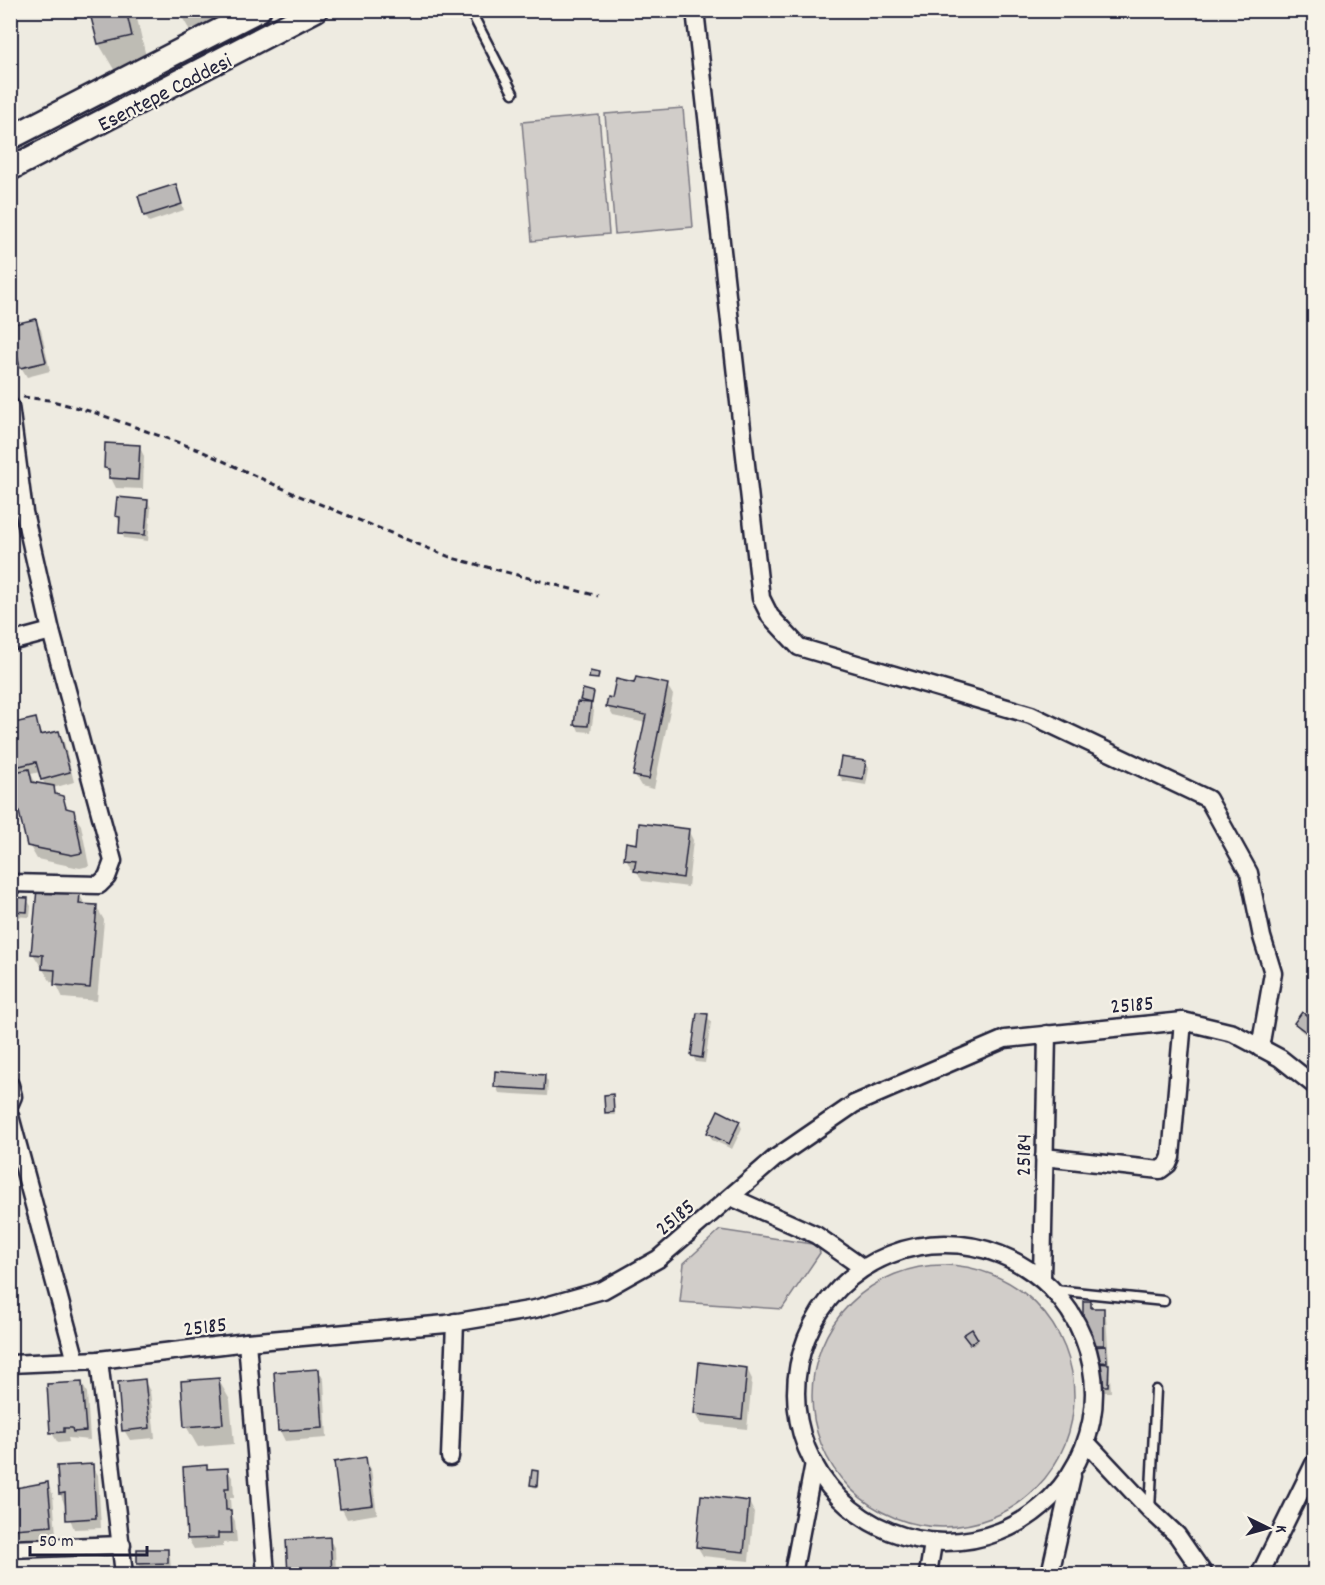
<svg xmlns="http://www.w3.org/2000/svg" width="1325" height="1585" font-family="Dekko,sans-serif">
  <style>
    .green { fill: #d1cdc9; stroke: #7a7882; stroke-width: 1.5 }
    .shadow { fill: #0003; fill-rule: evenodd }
    .building { fill: #bbb8b7; stroke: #22223b; stroke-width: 1.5 }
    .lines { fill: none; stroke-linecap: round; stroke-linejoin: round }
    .lane-casing { stroke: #22223b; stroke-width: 13 }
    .street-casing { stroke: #22223b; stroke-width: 21 }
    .secondary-casing { stroke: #22223b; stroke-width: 27 }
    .path { stroke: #22223b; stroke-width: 3; stroke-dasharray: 6 4.5; stroke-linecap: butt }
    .lane { stroke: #f7f3e8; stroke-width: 8 }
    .street { stroke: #f7f3e8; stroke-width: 16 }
    .secondary { stroke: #f7f3e8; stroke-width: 22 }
    .labels { text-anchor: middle; stroke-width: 4.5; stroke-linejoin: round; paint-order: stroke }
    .street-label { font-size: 22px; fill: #22223b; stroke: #f7f3e8 }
  </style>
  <rect width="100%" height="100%" fill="#eeebe1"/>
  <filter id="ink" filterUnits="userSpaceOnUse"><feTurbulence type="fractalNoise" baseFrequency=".0167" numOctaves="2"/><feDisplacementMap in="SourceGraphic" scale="12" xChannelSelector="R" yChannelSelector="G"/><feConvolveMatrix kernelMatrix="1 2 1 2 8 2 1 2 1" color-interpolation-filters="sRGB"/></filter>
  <g filter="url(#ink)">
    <g class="green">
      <polygon points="683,108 693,227 615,234 605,114"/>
      <polygon points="599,115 609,234 532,241 522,122"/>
      <polygon points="720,1230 818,1245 820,1253 782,1309 680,1302 684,1263"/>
      <circle cx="943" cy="1396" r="131"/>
    </g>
    <g class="shadow">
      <polygon points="91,10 135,10 148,65 116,73 99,44"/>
      <polygon points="178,10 219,10 221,21 189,29"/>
      <polygon points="175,186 184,210 149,222 145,215"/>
      <polygon points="10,226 14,232 17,279 10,279"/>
      <polygon points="35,321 41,330 50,371 27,377 21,367"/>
      <polygon points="139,446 144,456 143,489 116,488 106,468"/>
      <polygon points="147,501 151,508 148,541 124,538 117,516"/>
      <polygon points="10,558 17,579 10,581"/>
      <polygon points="635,684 667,685 673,695 654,789 641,786 635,776 646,723 613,716 607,706"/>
      <polygon points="593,693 593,705 590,704 594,711 591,732 579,731 576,724 584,704 582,700"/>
      <path d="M 35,719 L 42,736 L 59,732 L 64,742 L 74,782 L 53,788 L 81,825 L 89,866 L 80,868 L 37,859 L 29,845 L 20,773 L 10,742 ZM 40,772 L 42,779 L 46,786 L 36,784 L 31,774 Z"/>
      <polygon points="865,762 869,768 866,785 843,781 839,775"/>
      <polygon points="688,830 693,840 688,887 642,881 636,869 631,868 626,858 638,845"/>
      <polygon points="79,894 86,906 96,906 104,920 97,1001 63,998 56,983 51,982 33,954"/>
      <polygon points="10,899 27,900 31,906 30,917 10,916"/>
      <polygon points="1302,1014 1314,1022 1314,1041 1299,1029 1296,1023"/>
      <polygon points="707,1016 711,1022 705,1063 696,1062 693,1056"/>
      <polygon points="544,1076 548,1082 547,1096 499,1093 496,1086"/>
      <polygon points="612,1096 615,1115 608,1115 606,1112"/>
      <polygon points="739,1122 742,1128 732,1149 712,1140 709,1133"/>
      <polygon points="1090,1302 1094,1310 1103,1310 1106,1316 1111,1392 1100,1392 1096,1386 1097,1368 1091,1362 1085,1345"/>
      <polygon points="972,1331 978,1342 972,1346 965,1336"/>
      <polygon points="747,1369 752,1379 747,1429 701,1424 695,1414"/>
      <polygon points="318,1370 324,1380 327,1438 285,1441 280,1431"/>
      <polygon points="218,1379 230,1400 234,1444 198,1447 186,1426"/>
      <polygon points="144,1381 150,1391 155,1438 130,1440 124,1430"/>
      <polygon points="82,1383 87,1393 90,1440 68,1438 69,1442 58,1443 52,1433"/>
      <polygon points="365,1459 371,1469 377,1514 347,1519 342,1509 335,1463"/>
      <polygon points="92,1465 98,1475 101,1528 74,1529 60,1493"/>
      <polygon points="184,1468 227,1469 233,1479 234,1498 230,1498 231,1513 235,1521 237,1542 223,1543 223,1547 194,1549 188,1539"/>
      <polygon points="538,1472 538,1488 533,1487 532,1485"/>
      <polygon points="47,1484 53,1494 56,1535 21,1539 15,1529"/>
      <polygon points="749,1502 754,1512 749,1561 703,1556 697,1546"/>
      <polygon points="329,1539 335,1549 336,1574 290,1574 288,1541"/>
      <polygon points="167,1550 170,1556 171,1569 142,1569 138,1563"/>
    </g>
    <g class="building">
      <polygon points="89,10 126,10 132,36 98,44"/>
      <polygon points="176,184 182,204 144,216 138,196"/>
      <polygon points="11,224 14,273 10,273 10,224"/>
      <polygon points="36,319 46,362 20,368 10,325"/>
      <polygon points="105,443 140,445 138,480 109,478 109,469 104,468"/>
      <polygon points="117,497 148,500 145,535 119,533 120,517 115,516"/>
      <polygon points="590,671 599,673 598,679 589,678"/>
      <polygon points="636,677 668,684 649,779 633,776 646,715 606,707 608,697 612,698 616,679 634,683"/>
      <polygon points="583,689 594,692 592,703 580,700"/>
      <polygon points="577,702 591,703 588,726 574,725"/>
      <polygon points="36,718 40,735 59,731 70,772 41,780 36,762 15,767 10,748 10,724"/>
      <polygon points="841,757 866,761 863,779 838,775"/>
      <polygon points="29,769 32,782 54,786 55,794 63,796 66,808 74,810 82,853 72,855 27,846 10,773"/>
      <polygon points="639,823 689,829 683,878 634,871 636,860 624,859 626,842 637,844"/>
      <polygon points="37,889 80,893 79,904 97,905 90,988 54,985 55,970 42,969 43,955 31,954"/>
      <polygon points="10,897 28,898 27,912 10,911"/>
      <polygon points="1302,1012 1314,1021 1314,1038 1294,1023"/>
      <polygon points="697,1013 708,1014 702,1058 691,1056"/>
      <polygon points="495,1071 545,1075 544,1090 494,1087"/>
      <polygon points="613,1094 614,1112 605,1113 604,1095"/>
      <polygon points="718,1110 740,1121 729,1144 707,1133"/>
      <polygon points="1083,1301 1091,1301 1091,1308 1104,1308 1104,1345 1083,1345"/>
      <polygon points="972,1329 978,1339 970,1344 963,1335"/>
      <polygon points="1106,1346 1107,1362 1089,1363 1088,1347"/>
      <polygon points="699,1362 747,1368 742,1419 694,1414"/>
      <polygon points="1096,1363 1109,1364 1108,1386 1095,1386"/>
      <polygon points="319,1369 323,1428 278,1431 274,1372"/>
      <polygon points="219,1378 223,1424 184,1427 181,1381"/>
      <polygon points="145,1379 150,1428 122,1431 118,1382"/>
      <polygon points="82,1382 86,1431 73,1432 72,1428 64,1428 64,1432 50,1433 47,1384"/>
      <polygon points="366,1457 373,1505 340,1509 334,1462"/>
      <polygon points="93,1464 96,1518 66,1520 65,1493 59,1494 57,1466"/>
      <polygon points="207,1465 207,1469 228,1468 229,1488 225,1488 226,1510 231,1510 232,1533 218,1533 218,1538 187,1539 183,1467"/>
      <polygon points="532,1470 538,1471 537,1486 530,1485"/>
      <polygon points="48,1482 52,1526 14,1529 10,1489"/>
      <polygon points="701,1495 749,1501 744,1552 696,1547"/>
      <polygon points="330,1537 332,1574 288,1574 286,1540"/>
      <polygon points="137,1549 168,1549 168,1563 137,1564"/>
    </g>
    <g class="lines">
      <g class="lane-casing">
        <g id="lane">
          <polyline points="470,10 513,93"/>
          <polyline points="1055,1290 1164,1301"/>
          <polyline points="1150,1510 1156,1390"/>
        </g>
      </g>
      <g class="street-casing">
        <g id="street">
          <polyline points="695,10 761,598 770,616 799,647 1031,715 1208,799 1249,873 1262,937 1273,973 1260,1048"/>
          <polyline points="10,406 24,512 51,631 10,642"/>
          <polyline points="10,883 99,885 107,877 113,861 51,631"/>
          <polyline points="10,1085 13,1096 10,1103"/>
          <polyline points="10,1116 76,1361"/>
          <polyline points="1044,1157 1160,1170 1168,1164 1171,1157 1183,1021"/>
          <polyline points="731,1197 816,1235 863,1268"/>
          <circle cx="945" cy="1393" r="149"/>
          <polyline points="1042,1278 1047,1034"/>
          <polyline points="247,1342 266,1574"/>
          <polyline points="99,1360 124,1574"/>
          <polyline points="10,1364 99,1360 247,1342 446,1324 535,1309 603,1290 658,1259 774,1159 854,1104 1005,1039 1183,1021 1233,1033 1280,1058 1314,1085"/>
          <polyline points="1087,1443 1150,1510 1177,1535 1204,1574"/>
          <polyline points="450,1457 455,1322"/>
          <polyline points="10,1549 122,1545"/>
          <polyline points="793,1574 814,1463"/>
          <polyline points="928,1574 933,1543"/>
          <polyline points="1050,1574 1072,1476"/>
          <polyline points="1260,1574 1314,1464"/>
        </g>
      </g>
      <g class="secondary-casing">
        <g id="secondary">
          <polyline points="10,138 259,10"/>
          <polyline points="10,169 316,10"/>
        </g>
      </g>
      <polyline class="path" points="23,397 49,400 96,413 199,450 295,494 452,558 598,596"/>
      <use href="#lane" class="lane"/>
      <use href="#street" class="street"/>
      <use href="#secondary" class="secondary"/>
    </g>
  </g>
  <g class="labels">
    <g class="street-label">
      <text transform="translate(164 91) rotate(-27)" y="8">Esentepe Caddesi</text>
      <text transform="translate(1132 1003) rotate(-5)" y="8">25185</text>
      <text transform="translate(1022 1155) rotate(-89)" y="8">25184</text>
      <text transform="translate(674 1216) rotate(-40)" y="8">25185</text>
      <text transform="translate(205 1325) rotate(-7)" y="8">25185</text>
    </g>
  </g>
  <rect width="1325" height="1585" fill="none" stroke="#f7f3e8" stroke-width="36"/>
  <rect x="18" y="18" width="1289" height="1549" fill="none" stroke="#22223b" stroke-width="2" filter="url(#ink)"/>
  <g transform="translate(1268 1528) rotate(95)" stroke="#f7f3e8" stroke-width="4.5" paint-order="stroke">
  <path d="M0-4.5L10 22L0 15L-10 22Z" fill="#22223b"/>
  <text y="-9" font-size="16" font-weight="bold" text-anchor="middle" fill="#22223b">K</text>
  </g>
  <path d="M30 1546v9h117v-9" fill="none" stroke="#22223b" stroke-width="3"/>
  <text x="39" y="1546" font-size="18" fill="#22223b" stroke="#f7f3e8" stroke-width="4.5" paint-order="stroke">50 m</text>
</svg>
